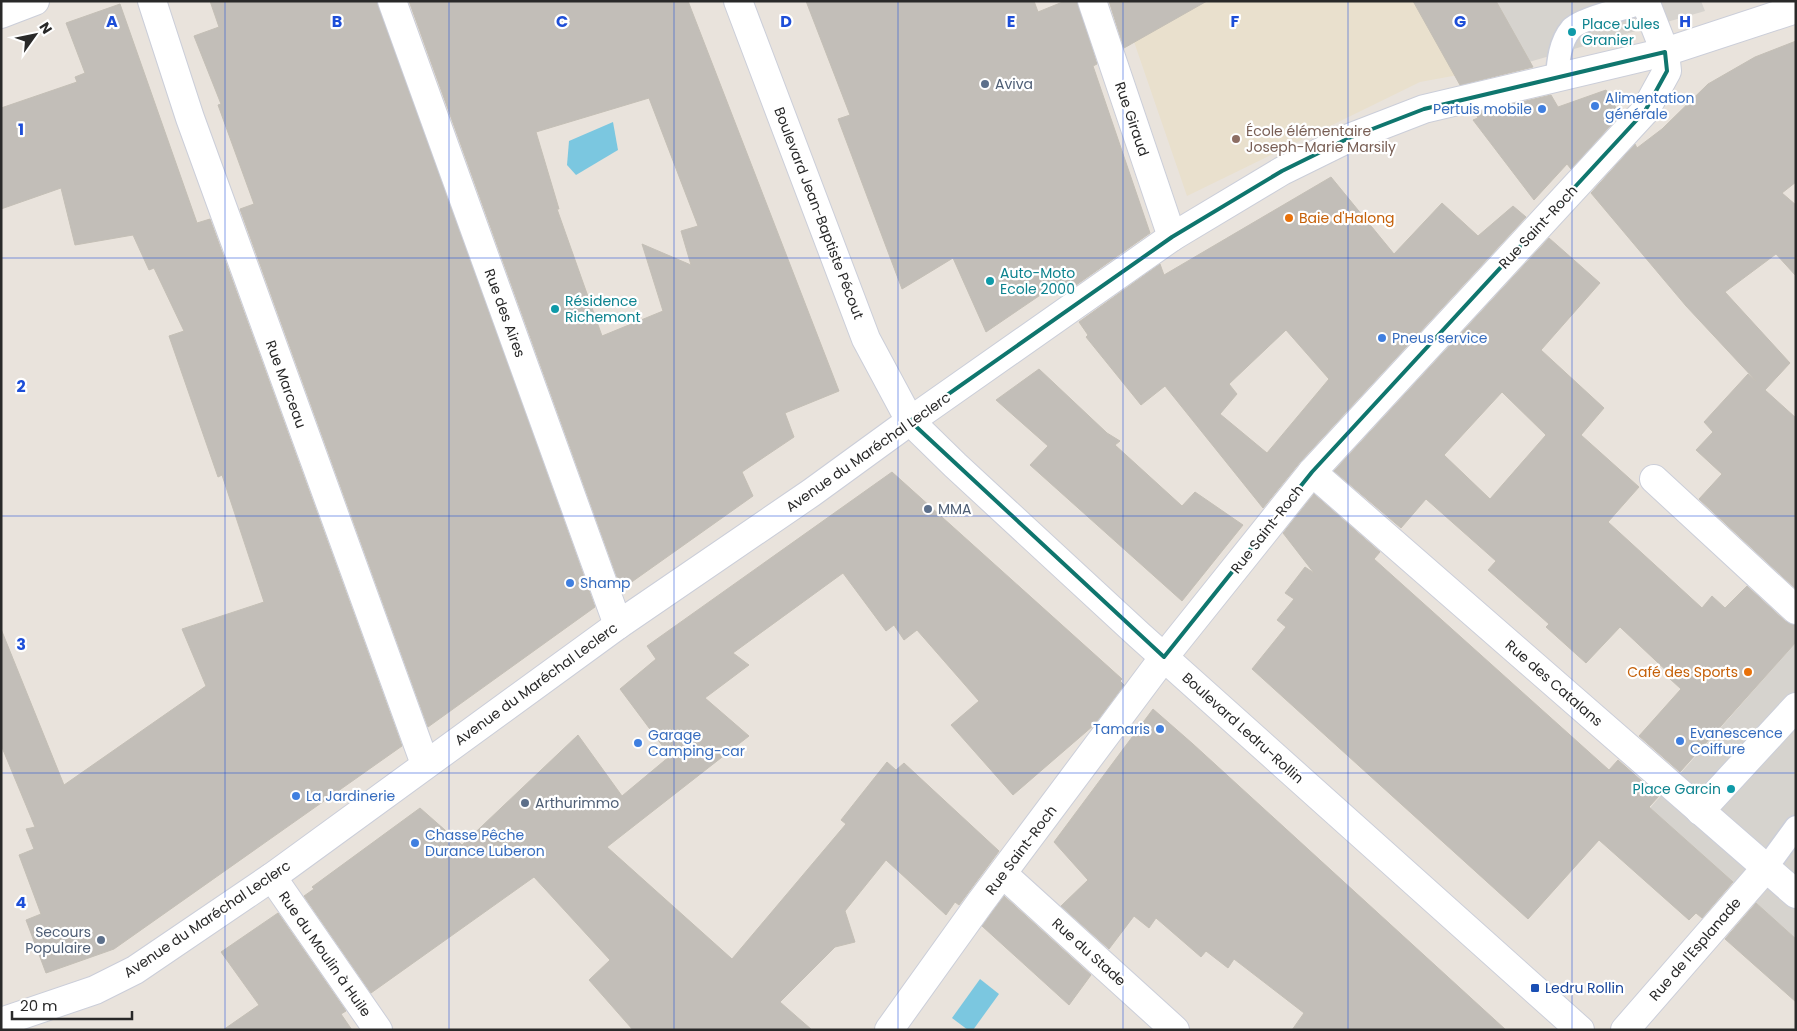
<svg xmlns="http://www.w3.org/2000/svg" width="1797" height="1031" font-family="Poppins,sans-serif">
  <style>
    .education { fill: #e9e0cd }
    .plaza { fill: #d6d3ce }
    .water { fill: #7bc7e0 }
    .building { fill: #c2beb8; stroke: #c4bfb6; fill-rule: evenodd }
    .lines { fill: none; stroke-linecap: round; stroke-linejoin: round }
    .service-casing { stroke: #cbced9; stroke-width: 25 }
    .minor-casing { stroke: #cbced9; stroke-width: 30 }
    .tertiary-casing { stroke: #cbced9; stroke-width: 30 }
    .secondary-casing { stroke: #cbced9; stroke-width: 30 }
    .service { stroke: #fff; stroke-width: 22 }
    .minor { stroke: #fff; stroke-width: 28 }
    .tertiary { stroke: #fff; stroke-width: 28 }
    .secondary { stroke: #fff; stroke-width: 28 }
    .marked { fill: none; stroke: #0f766e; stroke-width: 4; stroke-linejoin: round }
    .grid { fill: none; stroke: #1d4ed8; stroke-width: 1; stroke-opacity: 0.55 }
    .culture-dot { fill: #0f9aa8; stroke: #fff; stroke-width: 2 }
    .service-dot { fill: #5c6f8a; stroke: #fff; stroke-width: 2 }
    .shop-dot { fill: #3f7fe0; stroke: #fff; stroke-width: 2 }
    .education-dot { fill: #8d6e63; stroke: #fff; stroke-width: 2 }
    .food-dot { fill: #e8710a; stroke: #fff; stroke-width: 2 }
    .transit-dot { fill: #1a4fb4; stroke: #fff; stroke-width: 2 }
    .labels { text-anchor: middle; stroke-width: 4.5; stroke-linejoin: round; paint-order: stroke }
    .culture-label { font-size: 14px; fill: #0d838f; stroke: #fff; text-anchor: start }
    .service-label { font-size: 14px; fill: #4e5e75; stroke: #fff; text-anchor: start }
    .shop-label { font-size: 14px; fill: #366cbe; stroke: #fff; text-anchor: start }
    .street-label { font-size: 14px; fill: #292929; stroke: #fff }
    .education-label { font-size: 14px; fill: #785e54; stroke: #fff; text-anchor: start }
    .food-label { font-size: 14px; fill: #c56008; stroke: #fff; text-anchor: start }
    .transit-label { font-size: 14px; fill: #164399; stroke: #fff; text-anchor: start }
    .grid-label { font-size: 16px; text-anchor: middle; font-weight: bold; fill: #1d4ed8; stroke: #fff; stroke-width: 4.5; stroke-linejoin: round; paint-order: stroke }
  </style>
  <rect width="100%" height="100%" fill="#e9e3dc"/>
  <polygon class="education" points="1120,1 1547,1 1529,62 1420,82 1187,196"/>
  <g class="plaza">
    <polygon points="1496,1 1701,1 1705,11 1529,62"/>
    <polygon points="1796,642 1796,939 1650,808"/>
  </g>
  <g class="water">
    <polygon points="613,122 618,150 576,175 567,165 569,141"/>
    <polygon points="980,979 999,994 973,1030 968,1030 952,1018"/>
  </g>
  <g class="building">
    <polygon points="210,1 377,1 595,607 428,727 240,209 254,204 218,105 221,104 194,36 219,27"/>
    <path d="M 409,1 L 688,1 L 839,391 L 785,413 L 794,437 L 742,472 L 753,496 L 626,586 L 621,588 ZM 649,98 L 698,226 L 681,231 L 691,265 L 642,244 L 663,311 L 602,336 L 557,209 L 559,209 L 536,132 Z"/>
    <polygon points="806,1 1034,1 1038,12 1065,1 1077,1 1097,64 1093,66 1150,233 1062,295 1055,285 986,332 953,258 902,289 838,119 850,115"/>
    <polygon points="1109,1 1207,1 1124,48"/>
    <polygon points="1413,1 1496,1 1533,67 1460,85"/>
    <polygon points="120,4 197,223 210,219 402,746 114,949 46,973 26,920 41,914 19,855 34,849 26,829 35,827 1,745 1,629 64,785 206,686 182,629 264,602 222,475 218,477 169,336 184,331 154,268 149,270 133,235 75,245 61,188 1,209 1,108 77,82 75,77 85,73 66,23"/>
    <polygon points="1796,41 1796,182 1782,193 1796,205 1796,276 1776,254 1725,292 1790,363 1765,390 1796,418 1796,589 1699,499 1722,474 1696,450 1713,432 1704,422 1748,374 1756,381 1686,306 1591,193 1635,144 1637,148 1662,129 1708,84 1755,57"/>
    <polygon points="1606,90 1620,115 1571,169 1567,164 1534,200 1473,120 1478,118 1475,113 1551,95 1558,107"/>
    <path d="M 1331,177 L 1394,254 L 1442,203 L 1478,236 L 1513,206 L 1526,217 L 1301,461 L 1263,508 L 1165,386 L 1141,405 L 1086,337 L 1088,335 L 1079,322 L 1160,264 L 1164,275 ZM 1286,330 L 1329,379 L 1267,453 L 1220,414 L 1237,394 L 1229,384 Z"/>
    <path d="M 1549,238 L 1600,283 L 1541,350 L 1604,408 L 1581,435 L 1639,487 L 1608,522 L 1702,608 L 1712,596 L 1725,608 L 1747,586 L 1785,621 L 1796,625 L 1796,642 L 1680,772 L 1639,736 L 1681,689 L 1669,678 L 1672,676 L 1620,627 L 1586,663 L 1546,627 L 1549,624 L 1488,570 L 1496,561 L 1426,499 L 1401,528 L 1334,471 ZM 1502,392 L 1546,435 L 1490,499 L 1444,455 Z"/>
    <polygon points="1039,369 1107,433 1120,441 1115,445 1182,506 1195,492 1243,525 1182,601 1030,465 1048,446 996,400"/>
    <polygon points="892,472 1122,679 1120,681 1124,685 1094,725 1013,795 951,725 979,701 917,630 904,640 894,625 886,631 843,573 733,653 749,665 705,698 749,736 607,847 732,959 846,824 841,820 887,762 896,770 904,763 999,851 959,905 955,902 946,915 886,860 845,911 855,942 835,947 780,1002 812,1030 633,1030 589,980 610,960 534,877 371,993 304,896 314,889 312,887 420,808 462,845 578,735 622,796 670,756 620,689 656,659 647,646"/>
    <polygon points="1314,494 1380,552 1374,559 1609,770 1618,760 1659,796 1649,807 1733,882 1702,918 1696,913 1689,920 1599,840 1528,919 1252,669 1286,627 1277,620 1294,599 1285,593 1305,567 1314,573 1283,533"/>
    <polygon points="1153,709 1193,744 1506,1030 1292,1030 1304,1013 1234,959 1228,968 1206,951 1201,957 1156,918 1149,928 1134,916 1109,949 1061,906 1088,880 1054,842"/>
    <polygon points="1004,896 1091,975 1069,1005 982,926"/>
    <polygon points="1756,903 1796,939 1796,1002 1725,939"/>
    <polygon points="278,913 346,1011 341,1014 352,1030 223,1030 259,1005 221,952"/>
  </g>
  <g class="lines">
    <g class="service-casing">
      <g id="service">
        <path d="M 1557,78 C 1558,61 1560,42 1571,29 C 1581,18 1630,7 1646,2"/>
        <polyline points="1766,868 1796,827"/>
      </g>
    </g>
    <g class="minor-casing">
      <g id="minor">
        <polyline points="152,1 190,118 425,764"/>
        <polyline points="392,1 618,625"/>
        <polyline points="1092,1 1172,237"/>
        <polyline points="1,14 35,1"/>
        <polyline points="1312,472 1796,894"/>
        <polyline points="1654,479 1796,610"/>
        <polyline points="1700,811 1796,707"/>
        <polyline points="1003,874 1175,1030"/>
        <polyline points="272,877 378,1030"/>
        <polyline points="889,1030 980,903 1164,657 1312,472 1645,111 1667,71 1665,52 1645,1"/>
        <polyline points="1625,1030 1766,868"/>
      </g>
    </g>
    <g class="tertiary-casing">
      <polyline id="tertiary" points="910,421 1172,237 1282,171 1349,138 1424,109 1665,52 1796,9"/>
    </g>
    <g class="secondary-casing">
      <g id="secondary">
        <polyline points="738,1 866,339 910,421 955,465 1139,635 1580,1030"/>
        <polyline points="1,1022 95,990 135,970 272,877 618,625 811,493 910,421"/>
      </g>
    </g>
    <use href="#service" class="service"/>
    <use href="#minor" class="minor"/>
    <use href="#tertiary" class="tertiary"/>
    <use href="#secondary" class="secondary"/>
  </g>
  <path class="marked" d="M 1665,52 L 1667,71 L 1645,111 L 1312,472 L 1164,657 L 910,421 L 1172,237 L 1282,171 L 1349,138 L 1424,109 Z"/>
  <path class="grid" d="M 225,1 L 225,1030M 449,1 L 449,1030M 674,1 L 674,1030M 898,1 L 898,1030M 1123,1 L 1123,1030M 1348,1 L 1348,1030M 1572,1 L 1572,1030M 1,258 L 1796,258M 1,516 L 1796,516M 1,773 L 1796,773"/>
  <g class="culture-dot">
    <circle cx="1572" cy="32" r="5"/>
    <circle cx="990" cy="281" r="5"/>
    <circle cx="555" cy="309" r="5"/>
    <circle cx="1731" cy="789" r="5"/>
  </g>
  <g class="service-dot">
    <circle cx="985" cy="84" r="5"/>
    <circle cx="928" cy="509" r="5"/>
    <circle cx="525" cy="803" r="5"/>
    <circle cx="101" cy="940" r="5"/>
  </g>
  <g class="shop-dot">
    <circle cx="1595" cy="106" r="5"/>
    <circle cx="1542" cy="109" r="5"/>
    <circle cx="1382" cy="338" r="5"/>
    <circle cx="570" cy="583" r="5"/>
    <circle cx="1160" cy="729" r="5"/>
    <circle cx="1680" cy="741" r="5"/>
    <circle cx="638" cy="743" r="5"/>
    <circle cx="296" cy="796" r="5"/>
    <circle cx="415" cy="843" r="5"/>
  </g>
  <circle class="education-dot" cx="1236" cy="139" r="5"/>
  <g class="food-dot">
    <circle cx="1289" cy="218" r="5"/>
    <circle cx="1748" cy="672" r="5"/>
  </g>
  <rect class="transit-dot" x="1530" y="983" width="10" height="10" rx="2.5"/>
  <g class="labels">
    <g class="culture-label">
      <text x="1582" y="29">Place Jules<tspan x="1582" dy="16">Granier</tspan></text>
      <text x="1000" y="278">Auto-Moto<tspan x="1000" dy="16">Ecole 2000</tspan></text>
      <text x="565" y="306">Résidence<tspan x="565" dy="16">Richemont</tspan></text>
      <text x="1721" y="794" text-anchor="end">Place Garcin</text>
    </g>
    <g class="service-label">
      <text x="995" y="89">Aviva</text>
      <text x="938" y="514">MMA</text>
      <text x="535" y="808">Arthurimmo</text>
      <text x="91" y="937" text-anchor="end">Secours<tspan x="91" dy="16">Populaire</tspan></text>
    </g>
    <g class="shop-label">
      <text x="1605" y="103">Alimentation<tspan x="1605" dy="16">générale</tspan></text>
      <text x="1532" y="114" text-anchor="end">Pertuis mobile</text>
      <text x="1392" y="343">Pneus service</text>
      <text x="580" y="588">Shamp</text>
      <text x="1150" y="734" text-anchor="end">Tamaris</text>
      <text x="1690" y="738">Evanescence<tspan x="1690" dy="16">Coiffure</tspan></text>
      <text x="648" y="740">Garage<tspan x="648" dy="16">Camping-car</tspan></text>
      <text x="306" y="801">La Jardinerie</text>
      <text x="425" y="840">Chasse Pêche<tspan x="425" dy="16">Durance Luberon</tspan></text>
    </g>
    <g class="street-label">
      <text transform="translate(1132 119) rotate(71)" y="5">Rue Giraud</text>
      <text transform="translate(819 213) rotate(69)" y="5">Boulevard Jean-Baptiste Pécout</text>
      <text transform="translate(1538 227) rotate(-47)" y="5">Rue Saint-Roch</text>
      <text transform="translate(505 313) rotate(70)" y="5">Rue des Aires</text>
      <text transform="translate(286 384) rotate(70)" y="5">Rue Marceau</text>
      <text transform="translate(868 452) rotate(-35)" y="5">Avenue du Maréchal Leclerc</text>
      <text transform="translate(1267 529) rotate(-52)" y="5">Rue Saint-Roch</text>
      <text transform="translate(1554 683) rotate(41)" y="5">Rue des Catalans</text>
      <text transform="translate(536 684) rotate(-36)" y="5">Avenue du Maréchal Leclerc</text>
      <text transform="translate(1243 728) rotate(42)" y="5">Boulevard Ledru-Rollin</text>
      <text transform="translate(1021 850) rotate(-53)" y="5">Rue Saint-Roch</text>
      <text transform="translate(207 919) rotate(-34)" y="5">Avenue du Maréchal Leclerc</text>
      <text transform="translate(1695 949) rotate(-49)" y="5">Rue de l'Esplanade</text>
      <text transform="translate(1089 952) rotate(42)" y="5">Rue du Stade</text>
      <text transform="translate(325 954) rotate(55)" y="5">Rue du Moulin à Huile</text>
    </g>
    <g class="education-label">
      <text x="1246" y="136">École élémentaire<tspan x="1246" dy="16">Joseph-Marie Marsily</tspan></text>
    </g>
    <g class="food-label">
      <text x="1299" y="223">Baie d'Halong</text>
      <text x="1738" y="677" text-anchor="end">Café des Sports</text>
    </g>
    <g class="transit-label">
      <text x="1545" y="993">Ledru Rollin</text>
    </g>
  </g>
  <g class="grid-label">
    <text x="112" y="27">A</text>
    <text x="337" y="27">B</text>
    <text x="562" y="27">C</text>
    <text x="786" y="27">D</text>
    <text x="1011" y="27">E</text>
    <text x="1235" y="27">F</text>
    <text x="1460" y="27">G</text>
    <text x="1685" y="27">H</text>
    <text x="21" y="135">1</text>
    <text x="21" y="392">2</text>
    <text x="21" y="650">3</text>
    <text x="21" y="908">4</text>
  </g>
  <rect width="1797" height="1031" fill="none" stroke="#292929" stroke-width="5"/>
  <g transform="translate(35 35) rotate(57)" stroke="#ffffff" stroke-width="4" paint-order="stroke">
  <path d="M0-4L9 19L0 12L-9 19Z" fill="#292929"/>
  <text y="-8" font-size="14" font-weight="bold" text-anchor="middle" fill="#292929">N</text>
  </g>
  <path d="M12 1011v8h120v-8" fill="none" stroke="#292929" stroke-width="2.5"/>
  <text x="20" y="1011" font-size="15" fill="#292929" stroke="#ffffff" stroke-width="4" paint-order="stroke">20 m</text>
</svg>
